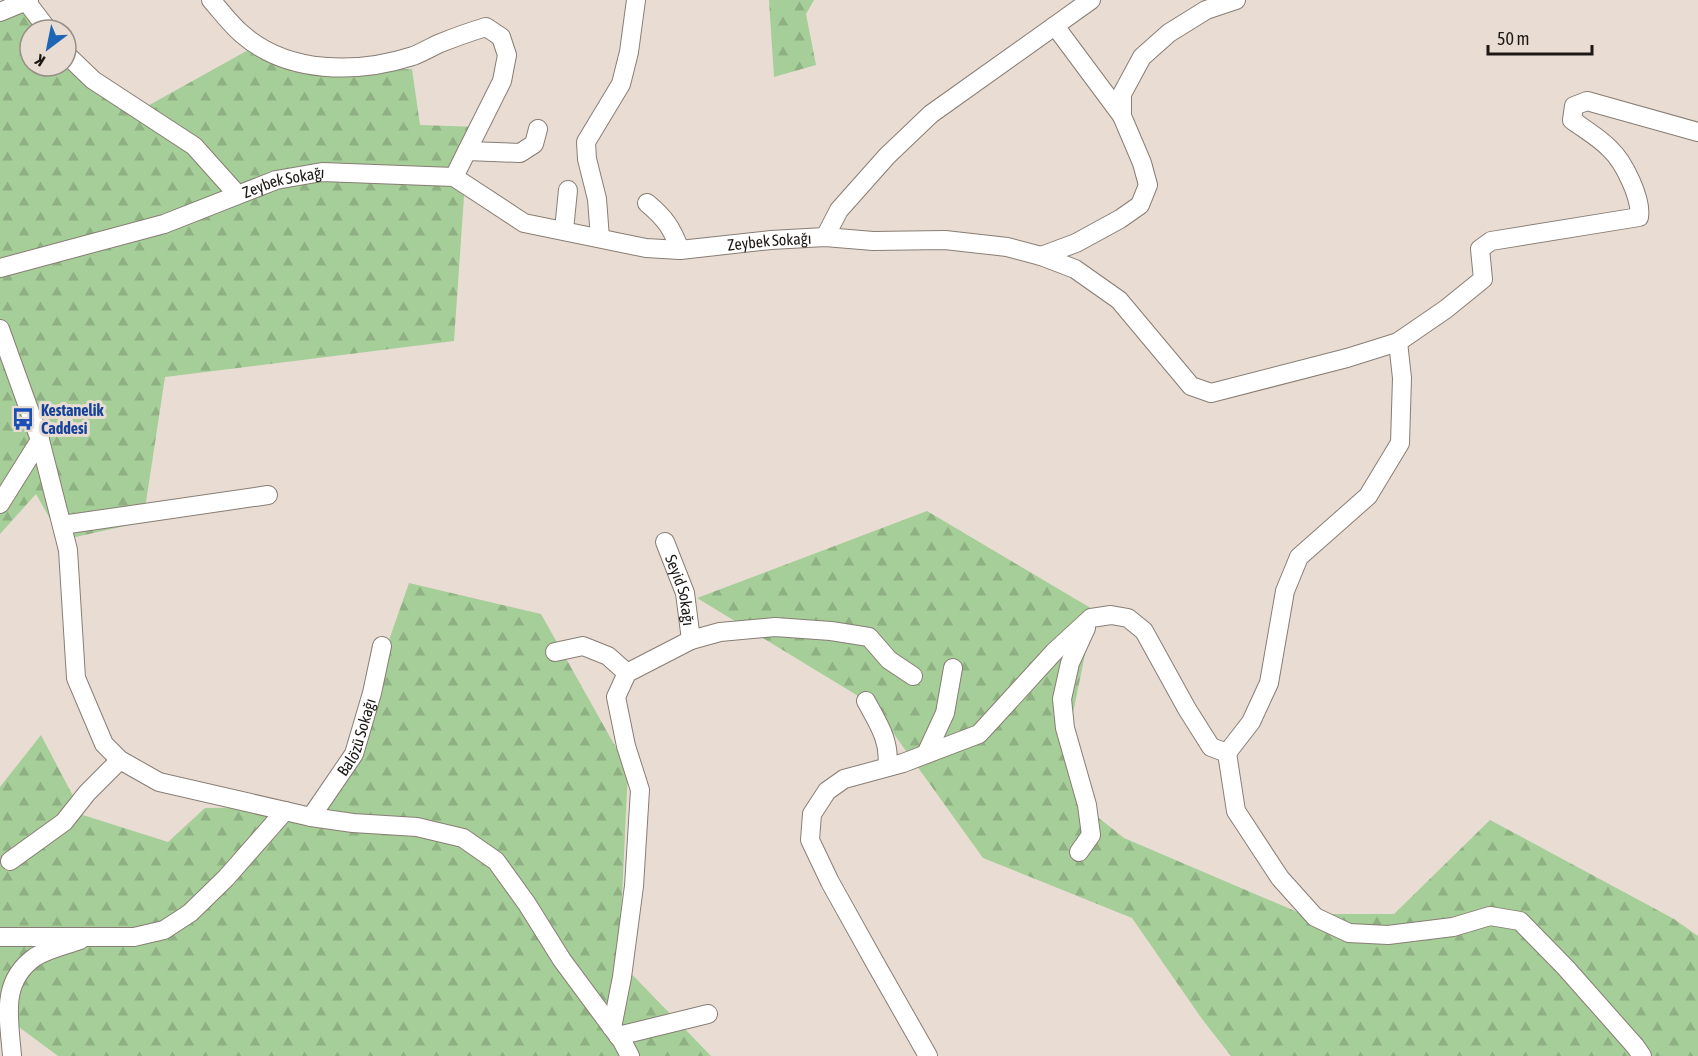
<svg xmlns="http://www.w3.org/2000/svg" width="1698" height="1056" font-family="'Asap Condensed',sans-serif">
  <style>
    .forest { fill: url(#forest-firs) }
    .lines { fill: none; stroke-linecap: round; stroke-linejoin: round }
    .minor-casing { stroke: #887d74; stroke-width: 20 }
    .minor { stroke: #fff; stroke-width: 18 }
    .labels { text-anchor: middle; stroke-width: 6; stroke-linejoin: round; paint-order: stroke }
    .street-label { font-size: 16px; fill: #1d1815; stroke: #e9ddd3 }
    .transit-label { font-size: 16px; font-weight: bold; fill: #164399; stroke: #e9ddd3; text-anchor: start }
  </style>
  <defs>
    <pattern id="forest-firs" width="22" height="20" patternUnits="userSpaceOnUse" patternTransform="scale(1.5)"><rect width="22" height="20" fill="#a5ce98"/><path d="M5 1l3.5 6h-7zM16 11l3.5 6h-7z" fill="#8eb082"/></pattern>
  </defs>
  <rect width="100%" height="100%" fill="#e9ddd3"/>
  <g class="forest">
    <polygon points="769,0 814,0 806,14 816,65 774,77"/>
    <polygon points="15,5 43,30 30,30 30,66 66,66 135,113 250,49 293,72 412,69 420,125 479,127 465,182 454,341 165,377 143,522 62,540 36,494 0,534 0,12"/>
    <polygon points="927,511 1094,610 1069,733 1090,811 1124,838 1302,914 1394,914 1490,820 1674,919 1698,936 1698,1056 1231,1056 1202,1019 1132,918 983,858 873,705 697,598"/>
    <polygon points="409,583 541,614 628,769 619,961 711,1056 58,1056 0,1013 0,787 41,735 83,815 168,842 205,808 307,807 349,754"/>
  </g>
  <g class="lines">
    <g class="minor-casing">
      <g id="minor">
        <path d="M 211,0 C 221,11 230,24 242,34 C 288,74 357,74 413,56 C 421,53 430,48 438,44 C 453,38 469,32 486,27 L 501,37 L 507,55 L 502,81 L 454,177"/>
        <polyline points="26,1 48,30"/>
        <polyline points="0,12 29,0"/>
        <polyline points="1055,26 1122,116"/>
        <polyline points="66,54 93,80 194,146 237,194"/>
        <polyline points="467,151 520,153 534,144 538,129"/>
        <path d="M 647,203 C 665,218 672,228 680,250"/>
        <polyline points="564,230 568,190"/>
        <polyline points="825,237 839,210 887,156 931,114 1091,0"/>
        <polyline points="600,238 597,199 587,159 586,142 621,84 629,52 636,0"/>
        <path d="M 1041,256 L 1075,269 L 1119,300 L 1191,386 L 1211,393 L 1347,358 L 1398,342 L 1446,309 L 1483,279 L 1480,249 L 1491,241 L 1639,217 C 1642,199 1624,162 1610,149 C 1600,138 1584,129 1572,120 L 1574,106 L 1587,101 L 1698,132"/>
        <path id="s1" d="M 0,268 L 164,224 L 276,180 L 322,172 L 454,177 L 524,223 L 646,248 L 680,250 L 771,240 L 825,237 L 873,241 L 945,240 L 1007,247 L 1041,256 L 1076,243 L 1120,219 L 1140,205 L 1148,185 L 1142,163 L 1122,116 L 1122,94 L 1142,57 L 1169,33 L 1206,10 L 1236,0"/>
        <polyline points="0,329 40,440 68,550 76,678 104,744 120,760 159,782 311,817 353,823 417,827 463,838 496,861 527,904 562,960 622,1041 630,1056"/>
        <polyline points="0,504 40,440"/>
        <polyline points="62,525 268,495"/>
        <path id="s2" d="M 665,542 L 685,593 L 691,640"/>
        <polyline points="555,652 583,646 608,656 627,673"/>
        <path d="M 866,701 C 878,723 891,742 887,767"/>
        <polyline points="1227,753 1236,811 1280,878 1315,917 1349,933 1388,935 1453,927 1490,916 1520,921 1566,968 1635,1046 1642,1056"/>
        <polyline points="926,754 945,713 953,668"/>
        <path id="s3" d="M 311,817 L 354,754 L 372,693 L 382,646"/>
        <polyline points="1079,852 1091,835 1087,805 1065,728 1062,699 1070,663 1086,628"/>
        <polyline points="10,861 64,822 87,793 120,760"/>
        <polyline points="0,937 134,937 164,930 190,913 226,878 285,811"/>
        <polyline points="612,1028 622,977 634,886 640,790 626,746 616,697 627,673 691,640 720,632 775,627 831,631 869,637 889,660 913,676"/>
        <polyline points="618,1036 708,1014"/>
        <path d="M 12,1056 C 9,1017 0,982 35,957 C 48,949 66,945 80,940"/>
        <polyline points="928,1056 874,961 830,882 810,840 812,814 827,791 844,779 903,763 979,734 1054,652 1091,618 1111,615 1128,618 1144,631 1187,709 1211,747 1227,753 1251,722 1269,683 1285,591 1299,557 1368,496 1400,443 1402,378 1398,342"/>
      </g>
    </g>
    <use href="#minor" class="minor"/>
  </g>
  <defs>
    <g id="bus-bare" transform="scale(1.8)"><path d="M-5-6H5V4H4V6H2V4H-2V6H-4V4H-5ZM-3.5-4V0h7V-4ZM-3.5 1.2v1.5H-2V1.2ZM2 1.2v1.5H3.5V1.2Z" fill="#1a4fb4" stroke="#e9ddd3" stroke-width="2.5" paint-order="stroke"/></g>
  </defs>
  <g fill-rule="evenodd">
    <use href="#bus-bare" x="23" y="419"/>
  </g>
  <g class="labels">
    <g class="street-label">
      <text dy="6" stroke="none"><textPath href="#s1" startOffset="297">Zeybek Sokağı</textPath></text>
      <text dy="6" stroke="none"><textPath href="#s1" startOffset="801">Zeybek Sokağı</textPath></text>
      <text dy="6" stroke="none"><textPath href="#s2" startOffset="51">Seyid Sokağı</textPath></text>
      <text dy="6" stroke="none"><textPath href="#s3" startOffset="93">Balözü Sokağı</textPath></text>
    </g>
    <g class="transit-label">
      <text x="41" y="416">Kestanelik<tspan x="41" dy="18">Caddesi</tspan></text>
    </g>
  </g>
  <g transform="translate(48 48) rotate(212)"><circle r="28" fill="#e9ddd3" stroke="#978e87" stroke-width="1.5"/>
  <path d="M0-4.5L10 22L0 15L-10 22Z" fill="#1f65b5"/>
  <text y="-9" font-size="16" font-weight="bold" text-anchor="middle" fill="#1d1815">K</text>
  </g>
  <path d="M1488 45v9h104v-9" fill="none" stroke="#1d1815" stroke-width="3"/>
  <text x="1497" y="45" font-size="18" fill="#1d1815" stroke="#e9ddd3" stroke-width="4.5" paint-order="stroke">50 m</text>
</svg>
